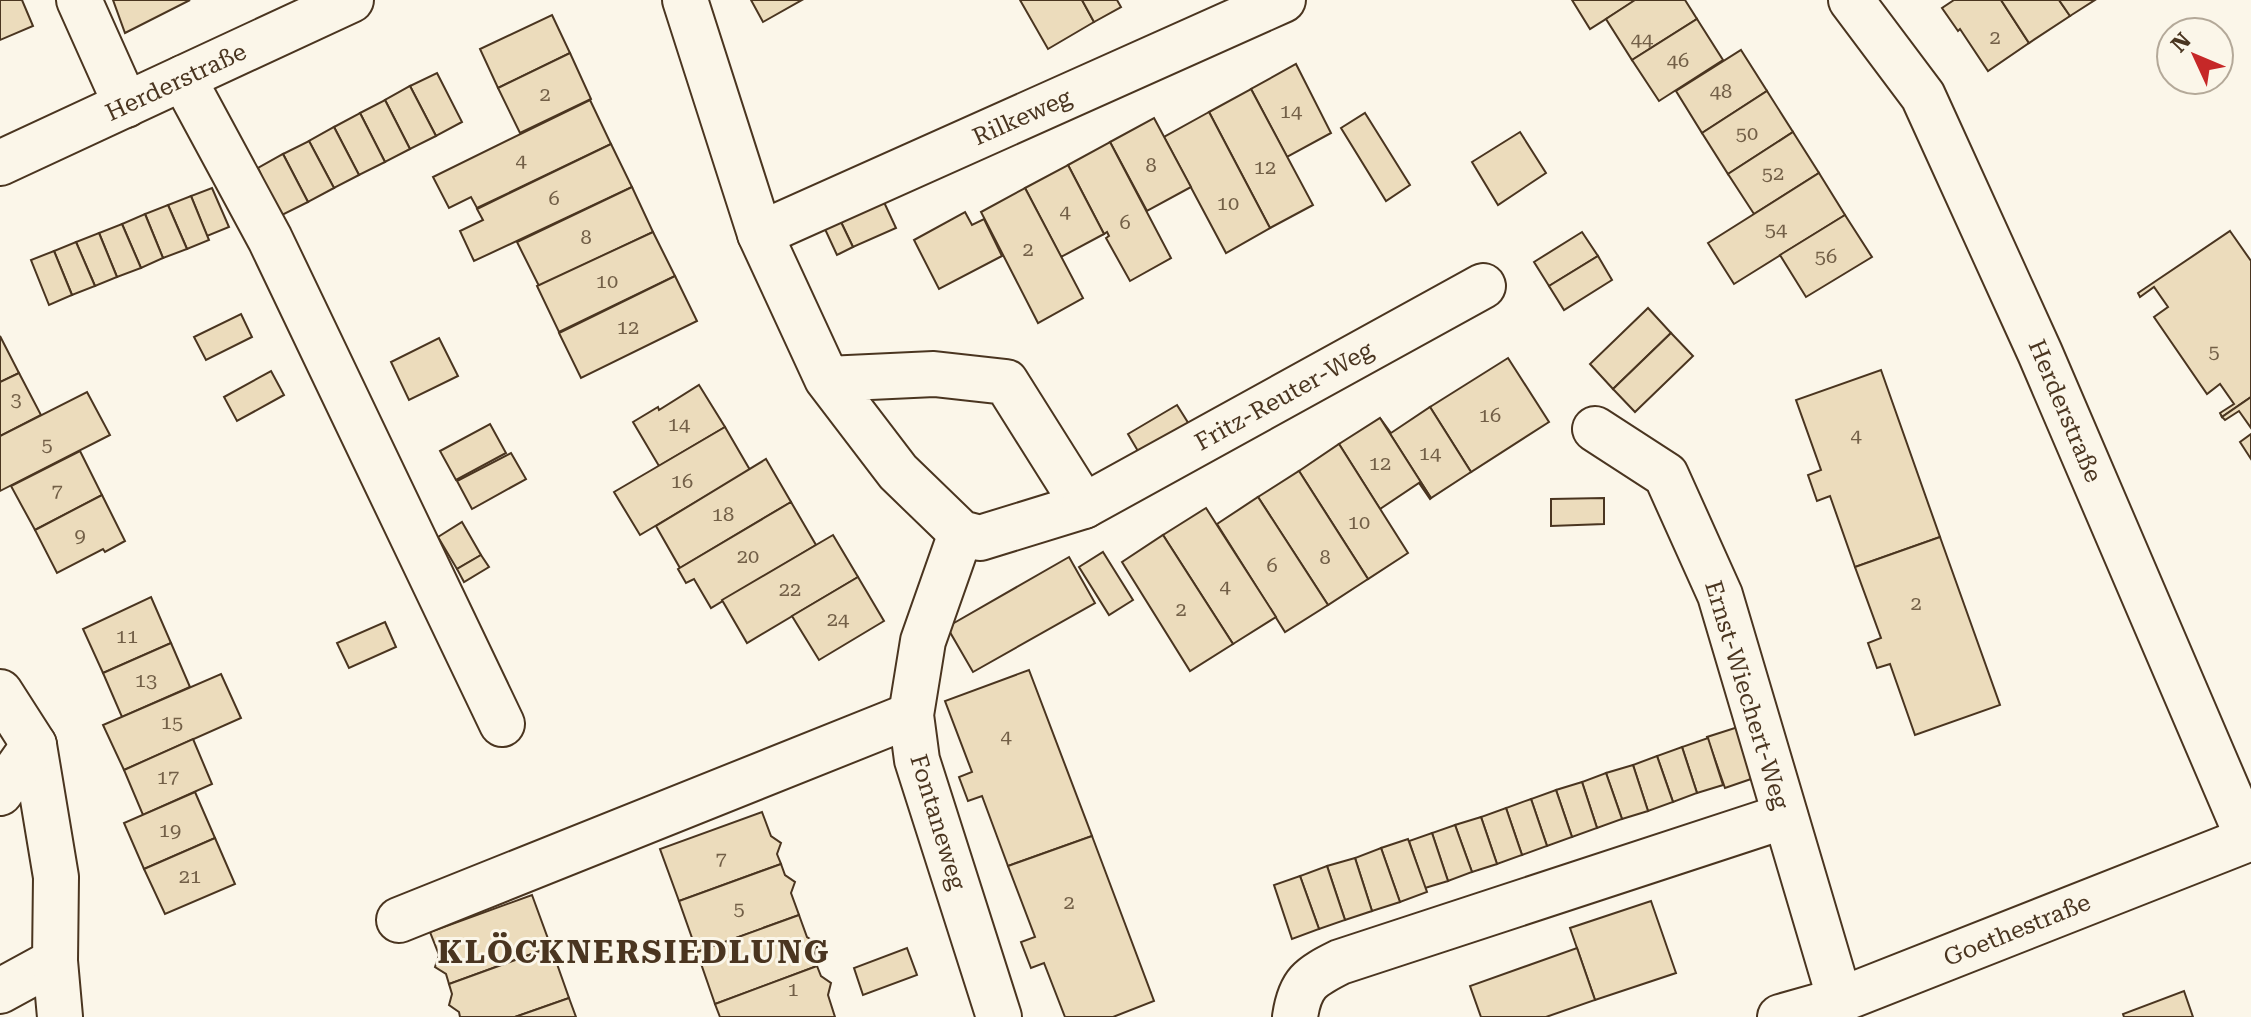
<svg xmlns="http://www.w3.org/2000/svg" width="2251" height="1017" font-family="'Roboto Serif',serif">
  <style>
    .building { fill: #ecdcbc; stroke: #4a3520; stroke-width: 2 }
    .lines { fill: none; stroke-linecap: round; stroke-linejoin: round }
    .minor-casing { stroke: #4a3520; stroke-width: 48 }
    .minor { stroke: #fbf6e9; stroke-width: 44 }
    .labels { text-anchor: middle; stroke-width: 6; stroke-linejoin: round; paint-order: stroke }
    .number-label { font-size: 20px; fill: #725f47 }
    .street-label { font-size: 24px; fill: #4a3520; stroke: #fbf6e9 }
    .district-label { font-size: 32px; font-weight: bold; letter-spacing: 2px; fill: #4a3520; stroke: #fbf6e9 }
  </style>
  <rect width="100%" height="100%" fill="#fbf6e9"/>
  <g class="building">
    <polygon points="0,0 22,0 33,26 0,40"/>
    <polygon points="113,0 190,0 125,33"/>
    <polygon points="751,0 802,0 763,22"/>
    <polygon points="1020,0 1082,0 1094,22 1048,49"/>
    <polygon points="1082,0 1117,0 1121,7 1094,22"/>
    <polygon points="1572,0 1636,0 1590,29"/>
    <polygon points="1635,0 1685,0 1697,19 1632,60 1606,19"/>
    <polygon points="1954,0 2001,0 2029,43 1988,71 1960,29 1958,31 1942,8"/>
    <polygon points="2001,0 2059,0 2070,16 2029,43"/>
    <polygon points="2059,0 2095,0 2070,16"/>
    <polygon points="552,15 570,53 498,88 480,49"/>
    <polygon points="1697,19 1723,60 1659,101 1632,60"/>
    <polygon points="1741,50 1767,91 1702,133 1676,91"/>
    <polygon points="570,53 591,99 520,133 498,88"/>
    <polygon points="1296,64 1331,133 1287,157 1251,89"/>
    <polygon points="437,73 462,122 436,136 410,86"/>
    <polygon points="410,86 436,136 410,149 385,100"/>
    <polygon points="1251,89 1313,205 1270,228 1209,112"/>
    <polygon points="1767,91 1793,132 1728,174 1702,133"/>
    <polygon points="385,100 410,149 385,162 360,113"/>
    <polygon points="590,100 611,144 477,208 471,197 449,208 433,177"/>
    <polygon points="1209,112 1270,228 1226,253 1164,137"/>
    <polygon points="360,113 385,162 359,175 334,127"/>
    <polygon points="1365,113 1410,185 1386,201 1341,128"/>
    <polygon points="1154,118 1191,187 1147,211 1110,142"/>
    <polygon points="334,127 359,175 334,188 309,141"/>
    <polygon points="1520,132 1546,173 1498,205 1472,162"/>
    <polygon points="1793,132 1819,173 1754,214 1728,174"/>
    <polygon points="309,141 334,188 308,202 283,154"/>
    <polygon points="1110,142 1171,258 1130,281 1106,238 1109,236 1107,232 1104,234 1068,165"/>
    <polygon points="611,144 632,187 474,261 460,231 483,220 477,209"/>
    <polygon points="283,154 308,202 280,216 258,168"/>
    <polygon points="1068,165 1104,234 1061,257 1025,188"/>
    <polygon points="1819,173 1845,215 1734,284 1708,243"/>
    <polygon points="632,187 653,232 539,286 517,242"/>
    <polygon points="212,188 229,227 207,236 191,196"/>
    <polygon points="1025,188 1083,298 1038,323 981,212"/>
    <polygon points="191,196 209,240 187,249 168,205"/>
    <polygon points="883,200 896,228 853,247 840,220"/>
    <polygon points="168,205 187,249 163,258 145,214"/>
    <polygon points="965,212 972,225 984,219 1002,256 939,289 914,240"/>
    <polygon points="145,214 163,258 141,268 122,224"/>
    <polygon points="1845,215 1872,257 1806,297 1780,255"/>
    <polygon points="840,220 853,247 837,255 824,227"/>
    <polygon points="122,224 141,268 117,277 99,233"/>
    <polygon points="2230,231 2251,261 2251,397 2222,417 2220,413 2234,404 2220,384 2207,394 2154,317 2168,307 2154,287 2140,297 2138,293"/>
    <polygon points="653,232 675,276 559,332 537,286"/>
    <polygon points="1582,232 1598,256 1549,286 1534,262"/>
    <polygon points="99,233 117,277 95,286 76,242"/>
    <polygon points="76,242 95,286 72,295 54,251"/>
    <polygon points="54,251 72,295 49,305 31,260"/>
    <polygon points="1598,256 1612,280 1564,310 1549,286"/>
    <polygon points="675,276 697,321 581,378 559,333"/>
    <polygon points="1648,308 1671,333 1613,389 1590,364"/>
    <polygon points="241,314 252,337 206,360 194,337"/>
    <polygon points="1671,333 1693,356 1635,412 1613,389"/>
    <polygon points="0,336 19,373 0,382"/>
    <polygon points="439,338 458,376 409,400 391,362"/>
    <polygon points="1508,358 1549,422 1471,472 1430,407"/>
    <polygon points="1881,370 1940,537 1855,567 1830,496 1817,501 1808,475 1821,470 1796,400"/>
    <polygon points="271,371 284,395 237,421 224,397"/>
    <polygon points="19,373 41,415 0,436 0,382"/>
    <polygon points="699,385 725,427 659,466 633,422 658,407 659,410"/>
    <polygon points="87,392 110,435 0,491 0,436"/>
    <polygon points="2251,397 2251,428 2239,411 2225,420 2222,417"/>
    <polygon points="1177,405 1192,429 1142,458 1128,434"/>
    <polygon points="1430,407 1471,472 1431,498 1380,418 1391,433"/>
    <polygon points="1380,418 1431,498 1430,499 1419,483 1380,509 1339,444"/>
    <polygon points="490,424 506,453 456,480 440,451"/>
    <polygon points="725,427 750,470 640,535 614,492"/>
    <polygon points="2251,434 2251,459 2240,442"/>
    <polygon points="1339,444 1408,553 1368,579 1299,471"/>
    <polygon points="80,451 102,495 35,530 11,486"/>
    <polygon points="511,453 526,479 472,509 457,481"/>
    <polygon points="766,459 791,502 680,568 656,526"/>
    <polygon points="1299,471 1368,579 1328,605 1258,497"/>
    <polygon points="102,495 125,541 105,552 103,549 57,573 35,530"/>
    <polygon points="1258,497 1328,605 1285,632 1217,524"/>
    <polygon points="1604,498 1604,524 1551,526 1551,499"/>
    <polygon points="791,502 816,545 711,608 694,579 686,583 678,569"/>
    <polygon points="1206,508 1276,617 1233,644 1163,535"/>
    <polygon points="462,522 481,555 457,569 438,537"/>
    <polygon points="833,535 858,577 747,643 722,600"/>
    <polygon points="1163,535 1233,644 1190,671 1122,562"/>
    <polygon points="1940,537 2000,705 1915,735 1890,664 1877,668 1868,643 1881,638 1855,567"/>
    <polygon points="1103,552 1133,600 1109,615 1079,567"/>
    <polygon points="481,555 489,567 464,582 457,569"/>
    <polygon points="1069,557 1095,603 973,672 947,627"/>
    <polygon points="858,577 884,621 819,660 792,616"/>
    <polygon points="151,597 171,643 103,673 83,629"/>
    <polygon points="385,622 396,647 349,668 337,643"/>
    <polygon points="171,643 190,687 122,717 103,673"/>
    <polygon points="1029,670 1092,836 1008,866 982,796 968,801 959,777 972,772 945,701"/>
    <polygon points="221,674 241,718 124,770 103,725"/>
    <polygon points="1738,727 1751,779 1725,788 1707,737"/>
    <polygon points="1708,738 1723,785 1697,793 1682,747"/>
    <polygon points="193,739 212,784 143,815 124,770"/>
    <polygon points="1682,747 1697,793 1673,802 1657,756"/>
    <polygon points="1657,756 1673,802 1648,811 1633,765"/>
    <polygon points="1633,765 1648,811 1622,819 1606,773"/>
    <polygon points="1606,773 1622,819 1597,828 1582,782"/>
    <polygon points="1582,782 1597,828 1572,837 1556,790"/>
    <polygon points="1556,790 1572,837 1547,846 1531,799"/>
    <polygon points="195,792 215,838 144,869 124,823"/>
    <polygon points="1531,799 1547,846 1522,855 1506,808"/>
    <polygon points="1506,808 1522,855 1497,864 1481,817"/>
    <polygon points="762,812 771,836 781,843 777,854 781,864 679,901 660,849"/>
    <polygon points="1481,817 1497,864 1472,872 1455,825"/>
    <polygon points="1455,825 1472,872 1448,881 1432,833"/>
    <polygon points="1432,833 1448,881 1425,888 1409,841"/>
    <polygon points="1092,836 1154,1001 1113,1017 1065,1017 1044,963 1031,968 1021,942 1035,937 1008,866"/>
    <polygon points="215,838 235,884 165,914 144,869"/>
    <polygon points="1408,839 1427,892 1400,902 1381,848"/>
    <polygon points="1381,848 1400,902 1372,911 1355,858"/>
    <polygon points="1355,858 1372,911 1345,920 1327,866"/>
    <polygon points="781,864 785,875 795,882 791,893 799,915 697,952 679,901"/>
    <polygon points="1327,866 1345,920 1319,929 1300,876"/>
    <polygon points="1300,876 1319,929 1292,939 1274,885"/>
    <polygon points="532,895 551,947 449,984 446,974 435,967 439,955 430,932"/>
    <polygon points="1651,901 1676,973 1595,1000 1570,928"/>
    <polygon points="799,915 807,937 818,944 814,956 817,966 715,1004 697,952"/>
    <polygon points="551,947 569,998 515,1017 460,1017 459,1012 449,1005 452,994 449,984"/>
    <polygon points="907,948 917,975 863,995 854,968"/>
    <polygon points="1577,948 1595,1000 1546,1017 1481,1017 1470,986"/>
    <polygon points="817,966 821,976 831,983 828,995 835,1017 720,1017 715,1004"/>
    <polygon points="2184,991 2193,1017 2124,1017 2123,1014"/>
    <polygon points="569,998 576,1017 515,1017"/>
  </g>
  <g class="lines">
    <g class="minor-casing">
      <g id="minor">
        <polyline points="79,0 126,105"/>
        <polyline points="685,0 760,234 827,379 898,472 961,533 980,538 1084,506 1006,382 934,374 827,379"/>
        <polyline points="1851,0 1923,96 2040,353 2248,838"/>
        <polyline points="183,78 270,239 502,724"/>
        <polyline points="0,163 351,0"/>
        <polyline points="760,234 1283,0"/>
        <polyline points="1595,429 1666,475 1720,595 1840,1000"/>
        <polyline points="1084,506 1483,286"/>
        <polyline points="961,533 923,641 911,715 917,760 999,1017"/>
        <polyline points="0,692 34,745 56,877 55,961 0,991"/>
        <polyline points="0,793 34,745"/>
        <polyline points="399,920 911,715"/>
        <polyline points="55,961 60,1017"/>
        <path d="M 1295,1017 C 1300,983 1310,977 1340,962 L 1785,816"/>
        <polyline points="1780,1017 1840,1000 2251,838"/>
      </g>
    </g>
    <use href="#minor" class="minor"/>
  </g>
  <g class="labels">
    <g class="number-label">
      <text x="1995" y="44">2</text>
      <text x="1642" y="46">44</text>
      <text x="1678" y="67">46</text>
      <text x="1721" y="98">48</text>
      <text x="545" y="101">2</text>
      <text x="1291" y="118">14</text>
      <text x="1747" y="140">50</text>
      <text x="521" y="167">4</text>
      <text x="1151" y="172">8</text>
      <text x="1265" y="174">12</text>
      <text x="1773" y="180">52</text>
      <text x="554" y="205">6</text>
      <text x="1228" y="210">10</text>
      <text x="1065" y="218">4</text>
      <text x="1125" y="229">6</text>
      <text x="1776" y="236">54</text>
      <text x="586" y="244">8</text>
      <text x="1028" y="256">2</text>
      <text x="1826" y="263">56</text>
      <text x="607" y="288">10</text>
      <text x="628" y="334">12</text>
      <text x="2214" y="358">5</text>
      <text x="16" y="406">3</text>
      <text x="1490" y="422">16</text>
      <text x="679" y="431">14</text>
      <text x="1856" y="442">4</text>
      <text x="47" y="451">5</text>
      <text x="1430" y="460">14</text>
      <text x="1380" y="470">12</text>
      <text x="682" y="488">16</text>
      <text x="57" y="498">7</text>
      <text x="723" y="521">18</text>
      <text x="1359" y="529">10</text>
      <text x="80" y="542">9</text>
      <text x="748" y="563">20</text>
      <text x="1325" y="564">8</text>
      <text x="1272" y="572">6</text>
      <text x="1225" y="593">4</text>
      <text x="790" y="596">22</text>
      <text x="1916" y="610">2</text>
      <text x="1181" y="616">2</text>
      <text x="838" y="626">24</text>
      <text x="127" y="643">11</text>
      <text x="146" y="687">13</text>
      <text x="172" y="729">15</text>
      <text x="1006" y="743">4</text>
      <text x="168" y="784">17</text>
      <text x="170" y="837">19</text>
      <text x="721" y="866">7</text>
      <text x="190" y="883">21</text>
      <text x="1069" y="909">2</text>
      <text x="739" y="915">5</text>
      <text x="793" y="996">1</text>
    </g>
    <g class="street-label">
      <text transform="translate(176 82) rotate(-25)" y="8">Herderstraße</text>
      <text transform="translate(1022 117) rotate(-24)" y="8">Rilkeweg</text>
      <text transform="translate(1284 396) rotate(-29)" y="8">Fritz-Reuter-Weg</text>
      <text transform="translate(2065 411) rotate(67)" y="8">Herderstraße</text>
      <text transform="translate(1747 695) rotate(73)" y="8">Ernst-Wiechert-Weg</text>
      <text transform="translate(938 822) rotate(73)" y="8">Fontaneweg</text>
      <text transform="translate(2017 930) rotate(-22)" y="8">Goethestraße</text>
    </g>
    <g class="district-label">
      <text x="634" y="963">KLÖCKNERSIEDLUNG</text>
    </g>
  </g>
  <g transform="translate(2195 56) rotate(314)"><circle r="38" fill="#fbf6e9" stroke="#b4a999" stroke-width="2"/>
  <path d="M0-6L14 30L0 20L-14 30Z" fill="#c62828"/>
  <text y="-12" font-size="22" font-weight="bold" text-anchor="middle" fill="#4a3520">N</text>
  </g>
</svg>
